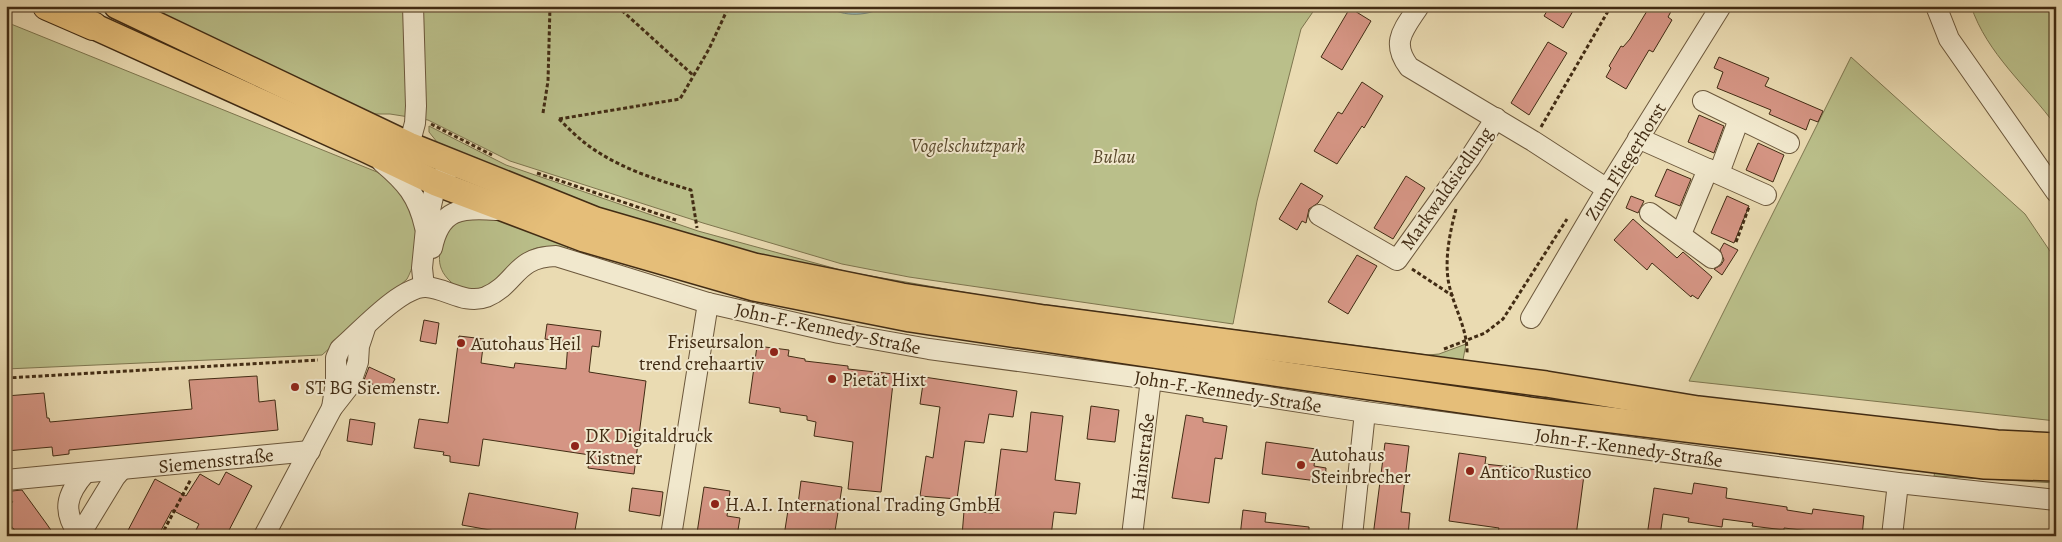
<svg xmlns="http://www.w3.org/2000/svg" width="2062" height="542" font-family="Alegreya,serif">
  <style>
    .green { fill: #babf8a; stroke: #7e764f }
    .water { fill: #99bab3; stroke: #768173 }
    .building { fill: #d59584; stroke: #422c14 }
    .lines { fill: none; stroke-linecap: round; stroke-linejoin: round }
    .minor-casing { stroke: #6c583c; stroke-width: 22 }
    .major-casing { stroke: #422c14; stroke-width: 28 }
    .highway-casing { stroke: #422c14; stroke-width: 30 }
    .path { stroke: #422c14; stroke-width: 3; stroke-dasharray: 4 2.5; stroke-linecap: butt }
    .minor { stroke: #f1e8cd; stroke-width: 20 }
    .major { stroke: #e5be79; stroke-width: 25 }
    .highway { stroke: #e5be79; stroke-width: 28 }
    .poi-dot { fill: #8f2418; stroke: #f1e8cd; stroke-width: 2 }
    .labels { text-anchor: middle; stroke-width: 4; stroke-linejoin: round; paint-order: stroke }
    .park-label { font-size: 19px; font-style: italic; fill: #5a492c; stroke: #f1e8cd }
    .street-label { font-size: 19px; fill: #422c14; stroke: #f1e8cd }
    .poi-label { font-size: 19px; fill: #422c14; stroke: #f1e8cd; text-anchor: start }
  </style>
  <rect width="100%" height="100%" fill="#eadbb2"/>
  <filter id="stains"><feTurbulence type="fractalNoise" baseFrequency=".004" numOctaves="4"/><feColorMatrix values="0 0 0 0 .2 0 0 0 0 .09 0 0 0 0 .02 0 0 0 .5 -.17"/></filter>
  <radialGradient id="worn" r=".72"><stop offset=".6" stop-color="#630" stop-opacity="0"/><stop offset="1" stop-color="#630" stop-opacity=".3"/></radialGradient>
  <g class="green">
    <polygon points="139,6 1317,6 1301,29 1257,201 1233,324 909,277 842,264 703,223 510,161 428,120 390,114 363,114"/>
    <path d="M 1971,6 L 2056,6 L 2056,126 C 2027,86 1987,54 1971,6 Z"/>
    <path d="M 6,22 L 377,172 C 387,178 402,185 408,195 C 420,217 419,258 407,279 L 322,355 L 6,369 Z"/>
    <polygon points="1851,57 2025,214 2056,260 2056,421 1689,381"/>
    <polygon points="429,126 506,165 698,231 848,272 1009,300 1428,355 1439,354 1466,344 1462,365 1047,310 817,273 598,212 456,156 437,142 429,132"/>
    <path d="M 480,214 L 569,244 L 566,251 C 554,247 542,244 529,251 C 503,264 481,314 448,279 C 432,262 442,244 449,226 Z"/>
    <polygon points="1935,471 2056,477 2056,483 1934,476"/>
  </g>
  <path class="water" d="M 828,6 L 885,6 C 870,16 842,18 828,6 Z"/>
  <g class="building">
    <polygon points="1550,6 1576,6 1563,28 1544,16"/>
    <polygon points="1650,6 1674,6 1668,17 1672,20 1653,52 1649,50 1626,89 1606,77 1611,68 1609,66 1621,46 1623,47 1630,39"/>
    <polygon points="1350,8 1371,21 1342,70 1321,57"/>
    <polygon points="1548,42 1567,53 1529,115 1511,103"/>
    <polygon points="1719,57 1769,78 1765,86 1823,111 1818,122 1810,119 1806,130 1769,114 1771,110 1717,88 1723,72 1714,68"/>
    <polygon points="1362,82 1383,96 1364,128 1362,126 1337,164 1314,151 1338,112 1342,114"/>
    <polygon points="1699,115 1724,126 1714,153 1688,142"/>
    <polygon points="1758,143 1784,155 1773,182 1746,170"/>
    <polygon points="1667,169 1691,179 1680,206 1655,196"/>
    <polygon points="1406,176 1425,188 1393,239 1374,228"/>
    <polygon points="1301,183 1323,196 1318,203 1309,209 1306,223 1302,221 1297,230 1279,219"/>
    <polygon points="1631,196 1644,201 1638,213 1626,208"/>
    <polygon points="1727,196 1749,206 1734,243 1711,233"/>
    <polygon points="1633,219 1677,258 1683,252 1712,277 1698,299 1692,295 1691,297 1652,263 1647,270 1614,240"/>
    <polygon points="1724,243 1738,250 1722,275 1714,269 1721,265 1724,260 1720,250"/>
    <polygon points="1357,255 1377,266 1348,314 1328,302"/>
    <polygon points="424,320 439,323 436,344 420,341"/>
    <polygon points="547,324 601,331 599,347 592,346 589,372 646,381 634,474 588,468 590,455 483,439 479,466 450,462 450,456 443,455 444,452 414,448 419,419 448,423 459,336 484,339 481,363 514,368 515,363 566,369 568,342 545,339"/>
    <polygon points="757,346 789,350 788,356 805,359 805,361 848,366 848,369 894,374 881,492 848,489 853,442 814,436 816,422 807,420 807,416 780,412 780,408 749,403"/>
    <polygon points="369,367 395,379 388,392 364,380"/>
    <polygon points="257,376 259,402 275,400 278,430 69,450 69,454 53,456 52,447 6,451 6,396 44,393 47,418 49,418 50,422 192,409 189,380"/>
    <polygon points="924,377 1017,391 1013,417 989,414 984,443 965,441 957,499 920,496 926,456 933,458 940,407 920,404"/>
    <polygon points="1091,406 1119,410 1115,442 1087,439"/>
    <polygon points="1031,412 1063,416 1055,480 1080,483 1076,514 1054,512 1051,536 962,536 964,511 993,513 1001,449 1027,452"/>
    <polygon points="1186,415 1203,418 1203,422 1227,426 1222,459 1215,458 1209,503 1172,498"/>
    <polygon points="350,419 375,423 372,445 347,441"/>
    <polygon points="1266,442 1316,449 1314,466 1326,468 1325,482 1262,474"/>
    <polygon points="1385,443 1409,446 1401,512 1410,513 1408,536 1373,536"/>
    <polygon points="1459,453 1486,457 1485,464 1584,475 1576,536 1527,536 1498,532 1499,528 1449,521"/>
    <polygon points="226,472 252,486 226,536 193,536 199,524 172,510 158,536 125,536 155,479 186,496 200,474 219,485"/>
    <polygon points="801,481 842,487 835,531 829,530 829,536 784,536 788,510 797,512"/>
    <polygon points="1694,483 1727,488 1726,498 1787,507 1787,510 1812,514 1813,509 1864,516 1862,536 1810,536 1810,531 1784,528 1784,530 1752,526 1753,523 1723,519 1722,527 1688,522 1689,518 1663,514 1660,536 1647,536 1654,488 1692,494"/>
    <polygon points="704,487 730,491 727,516 740,518 737,536 716,536 697,533"/>
    <polygon points="632,488 663,492 660,516 629,511"/>
    <polygon points="22,490 46,523 55,536 19,536 6,519 6,506 13,502 7,495 12,491"/>
    <polygon points="469,493 578,513 574,536 523,536 462,525"/>
    <polygon points="1243,510 1266,513 1265,522 1309,527 1309,536 1240,536"/>
  </g>
  <g class="lines">
    <g class="minor-casing">
      <g id="minor">
        <path d="M 1419,6 C 1404,29 1390,42 1409,67 L 1533,141 L 1607,189"/>
        <polyline points="1936,6 1949,39 2056,192"/>
        <polyline points="1703,101 1789,143"/>
        <polyline points="1638,138 1766,195"/>
        <polyline points="409,145 415,123 416,106 413,6"/>
        <path d="M 382,162 C 406,182 418,196 425,227"/>
        <polyline points="1719,173 1739,119"/>
        <polyline points="1650,213 1712,258"/>
        <polyline points="1319,215 1397,260 1470,158 1496,118"/>
        <polyline points="1681,234 1708,169"/>
        <path d="M 432,248 C 440,209 461,207 496,210"/>
        <polyline points="424,287 422,268 426,228 436,183 446,173"/>
        <polyline points="1531,318 1607,189 1721,6"/>
        <path d="M 332,408 L 336,382 L 336,358 L 340,349 C 360,332 401,286 426,287 C 446,288 465,305 486,297 C 517,284 514,257 556,256 L 708,303 L 839,333 L 929,349 L 1151,379 L 1365,412 L 1898,483 L 2056,500"/>
        <polyline points="6,480 310,451"/>
        <path d="M 79,535 C 62,511 66,495 85,473"/>
        <polyline points="79,536 115,477 121,470"/>
        <polyline points="264,536 332,408 350,385 358,362 359,346 365,328"/>
        <polyline points="671,536 708,303"/>
        <polyline points="1132,536 1151,379"/>
        <polyline points="1352,536 1365,412"/>
        <polyline points="1892,536 1898,483"/>
      </g>
    </g>
    <g class="major-casing">
      <g id="major">
        <polyline points="117,6 409,145 596,220 754,266 902,296 1044,318 1546,384 1698,409 1997,443 2056,446"/>
        <polyline points="93,26 367,150 436,183 584,239 754,288 910,319 1342,383 1530,410 1985,466 2056,468"/>
      </g>
    </g>
    <g class="highway-casing">
      <polyline id="highway" points="47,6 93,26"/>
    </g>
    <g class="path">
      <polyline points="617,6 694,76"/>
      <polyline points="543,113 548,81 550,6"/>
      <polyline points="559,119 680,99 709,49 729,6"/>
      <path d="M 559,119 C 567,127 576,136 585,143 C 616,167 654,179 691,190 L 697,228"/>
      <polyline points="431,124 492,155"/>
      <polyline points="1541,127 1611,6"/>
      <polyline points="537,173 676,220"/>
      <path d="M 1456,209 C 1450,232 1445,256 1448,279 C 1452,305 1468,328 1467,354"/>
      <polyline points="1736,242 1749,207"/>
      <polyline points="1412,269 1453,296"/>
      <polyline points="1444,349 1485,333 1503,319 1567,219"/>
      <polyline points="6,378 318,360"/>
      <polyline points="161,536 191,479"/>
    </g>
    <use href="#minor" class="minor"/>
    <use href="#major" class="major"/>
    <use href="#highway" class="highway"/>
  </g>
  <g class="poi-dot">
    <circle cx="461" cy="343" r="5"/>
    <circle cx="774" cy="352" r="5"/>
    <circle cx="832" cy="379" r="5"/>
    <circle cx="295" cy="387" r="5"/>
    <circle cx="575" cy="446" r="5"/>
    <circle cx="1301" cy="465" r="5"/>
    <circle cx="1470" cy="471" r="5"/>
    <circle cx="715" cy="504" r="5"/>
  </g>
  <g class="labels">
    <g class="park-label">
      <text x="968" y="152">Vogelschutzpark</text>
      <text x="1114" y="163">Bulau</text>
    </g>
    <g class="street-label">
      <text transform="translate(1625 161) rotate(-58)" y="7">Zum Fliegerhorst</text>
      <text transform="translate(1446 188) rotate(-55)" y="7">Markwaldsiedlung</text>
      <text transform="translate(828 328) rotate(12)" y="7">John-F.-Kennedy-Straße</text>
      <text transform="translate(1228 391) rotate(9)" y="7">John-F.-Kennedy-Straße</text>
      <text transform="translate(1629 447) rotate(8)" y="7">John-F.-Kennedy-Straße</text>
      <text transform="translate(1142 457) rotate(-83)" y="7">Hainstraße</text>
      <text transform="translate(216 460) rotate(-6)" y="7">Siemensstraße</text>
    </g>
    <g class="poi-label">
      <text x="764" y="348" text-anchor="end">Friseursalon<tspan x="764" dy="22">trend crehaartiv</tspan></text>
      <text x="471" y="350">Autohaus Heil</text>
      <text x="842" y="386">Pietät Hixt</text>
      <text x="305" y="394">ST BG Siemenstr.</text>
      <text x="585" y="442">DK Digitaldruck<tspan x="585" dy="22">Kistner</tspan></text>
      <text x="1311" y="461">Autohaus<tspan x="1311" dy="22">Steinbrecher</tspan></text>
      <text x="1480" y="478">Antico Rustico</text>
      <text x="725" y="511">H.A.I. International Trading GmbH</text>
    </g>
  </g>
  <rect width="2062" height="542" fill="none" stroke="#eadbb2" stroke-width="25"/>
  <rect x="8" y="8" width="2047" height="527" fill="none" stroke="#422c14" stroke-width="2.5"/>
  <rect x="12" y="12" width="2037" height="517" fill="none" stroke="#422c14"/>
  <rect width="100%" height="100%" filter="url(#stains)"/>
  <rect width="100%" height="100%" fill="url(#worn)"/>
</svg>
